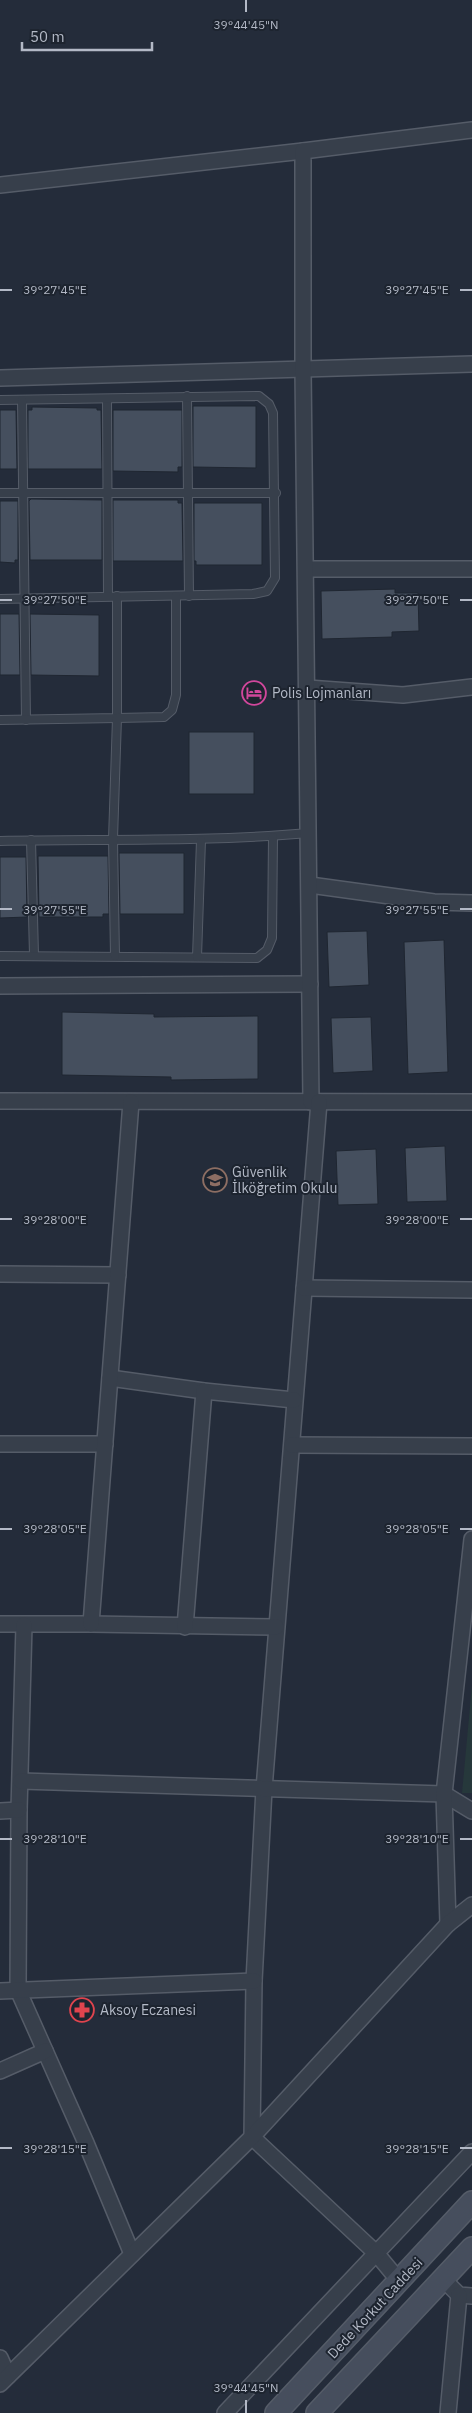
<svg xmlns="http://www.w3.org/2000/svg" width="472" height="2413" font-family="'IBM Plex Sans',sans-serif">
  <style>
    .green { fill: #26383b }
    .building { fill: #454f5e; stroke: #1f2631 }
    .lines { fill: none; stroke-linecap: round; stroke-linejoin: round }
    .lane-casing { stroke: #555c68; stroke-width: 10 }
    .street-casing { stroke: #555c68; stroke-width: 18 }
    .secondary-casing { stroke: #555c68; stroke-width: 24 }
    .lane { stroke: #373f4b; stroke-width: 8 }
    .street { stroke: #373f4b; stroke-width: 15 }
    .secondary { stroke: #464e5d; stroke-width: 21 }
    .ticks { fill: none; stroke: #b3b9c6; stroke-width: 2 }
    .labels { text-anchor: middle; stroke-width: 4; stroke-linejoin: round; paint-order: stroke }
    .poi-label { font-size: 14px; fill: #b3b9c6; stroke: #1d242f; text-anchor: start }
    .street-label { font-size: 14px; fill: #b3b9c6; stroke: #1d242f }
    .ticks-label { font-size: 12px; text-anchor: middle; fill: #b3b9c6; stroke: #1d242f; stroke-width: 4; stroke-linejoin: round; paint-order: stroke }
  </style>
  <rect width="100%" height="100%" fill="#242c3a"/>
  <polygon class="green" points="472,1685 472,1793 462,1793"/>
  <g class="building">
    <polygon points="193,406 256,406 256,468 193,467"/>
    <polygon points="32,407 97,408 97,410 101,410 102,469 28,469 28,410 32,410"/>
    <polygon points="0,410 16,410 17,469 0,469"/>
    <polygon points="113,410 182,410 182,467 178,467 178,472 113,471"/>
    <polygon points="31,499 102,500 102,560 30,560 29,501"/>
    <polygon points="113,500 178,500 178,503 182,503 183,561 113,561"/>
    <polygon points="0,501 18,501 18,560 15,560 15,563 0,562"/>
    <polygon points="194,503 262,503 262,565 196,565 196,561 194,561"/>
    <polygon points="395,589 395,593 418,593 419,631 392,632 392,637 322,639 321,591"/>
    <polygon points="0,614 19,614 20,675 0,675"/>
    <polygon points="30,614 99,615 99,676 31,675"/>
    <rect x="189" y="732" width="65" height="62"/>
    <polygon points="119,853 184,853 184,914 120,914"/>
    <polygon points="38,856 108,856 109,914 103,914 103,917 39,917"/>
    <polygon points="0,857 26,857 27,917 0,918"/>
    <polygon points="367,931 369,985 329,987 327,932"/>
    <polygon points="444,940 448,1072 408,1074 404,942"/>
    <polygon points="62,1012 154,1014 154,1017 258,1016 258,1079 171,1080 171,1077 62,1075"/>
    <polygon points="371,1017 373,1071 333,1073 331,1018"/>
    <polygon points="445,1146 447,1201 407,1202 405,1148"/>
    <polygon points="376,1149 378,1204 338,1205 336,1151"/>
  </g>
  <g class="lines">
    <g class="lane-casing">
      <g id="lane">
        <polyline points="187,396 189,596"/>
        <polyline points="107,399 108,596"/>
        <polyline points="0,400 259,396 269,404 273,413 275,578 267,591 253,594 0,599"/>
        <polyline points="22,400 26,720"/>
        <polyline points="0,493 276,493"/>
        <polyline points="0,720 117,718 117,596"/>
        <polyline points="31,840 34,955"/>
        <path d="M 0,841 C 103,839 206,842 309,833"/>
        <polyline points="0,956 257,958 267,950 272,938 273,837"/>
        <polyline points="115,956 113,839 117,718 164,717 172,710 176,695 176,596"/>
        <polyline points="197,957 201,840"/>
      </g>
    </g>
    <g class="street-casing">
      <g id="street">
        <polyline points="0,185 303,151"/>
        <polyline points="0,378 472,364"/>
        <polyline points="306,569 472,569"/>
        <polyline points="308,688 403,695 472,687"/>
        <polyline points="310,885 434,902 472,903"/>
        <polyline points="0,986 310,984"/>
        <polyline points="0,1101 472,1102"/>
        <polyline points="311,1102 303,369 303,151 472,130"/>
        <polyline points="319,1102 264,1789 254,1981 252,2137 376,2253 400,2282"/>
        <polyline points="0,1274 118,1275"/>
        <polyline points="304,1288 472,1290"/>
        <polyline points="110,1378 204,1391 294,1400"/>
        <polyline points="0,1444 105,1444"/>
        <polyline points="292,1445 472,1446"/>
        <polyline points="0,1624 91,1624 276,1627"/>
        <polyline points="91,1624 131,1102"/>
        <polyline points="24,1625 19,1810 18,1990 86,2143 132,2254"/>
        <polyline points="185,1627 204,1391"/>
        <polyline points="21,1781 444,1794 472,1811"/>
        <polyline points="0,1811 19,1810"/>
        <polyline points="448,1924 444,1794 472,1539"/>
        <polyline points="0,1991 254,1981"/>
        <polyline points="0,2071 45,2051"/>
        <polyline points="444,2280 459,2295 472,2296"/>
        <polyline points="0,2358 8,2376"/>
        <polyline points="0,2384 252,2137 448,1924 472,1905"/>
        <polyline points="225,2413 472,2152"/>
        <polyline points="448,2413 459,2295"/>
      </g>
    </g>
    <g class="secondary-casing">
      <g id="secondary">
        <polyline points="276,2413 472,2202"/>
        <polyline points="317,2413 472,2248"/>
      </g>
    </g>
    <use href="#lane" class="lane"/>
    <use href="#street" class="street"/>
    <use href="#secondary" class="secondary"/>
  </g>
  <path class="ticks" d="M 246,0 L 246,12M 0,290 L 12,290M 460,290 L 472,290M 0,600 L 12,600M 460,600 L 472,600M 0,909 L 12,909M 460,909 L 472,909M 0,1219 L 12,1219M 460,1219 L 472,1219M 0,1529 L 12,1529M 460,1529 L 472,1529M 0,1839 L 12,1839M 460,1839 L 472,1839M 0,2148 L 12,2148M 460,2148 L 472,2148M 246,2400 L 246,2413"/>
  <defs>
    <g id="hotel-ring" transform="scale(1.25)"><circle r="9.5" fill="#1d242f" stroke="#d1479c" stroke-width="1.5"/><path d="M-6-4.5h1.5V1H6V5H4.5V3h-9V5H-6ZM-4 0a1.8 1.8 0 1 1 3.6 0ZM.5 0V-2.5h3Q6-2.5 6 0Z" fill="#d1479c"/></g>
    <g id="school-ring" transform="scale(1.25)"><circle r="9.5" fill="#1d242f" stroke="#8d6e63" stroke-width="1.5"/><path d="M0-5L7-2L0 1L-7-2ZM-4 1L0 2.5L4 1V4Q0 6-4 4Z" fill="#8d6e63"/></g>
    <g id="pharmacy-ring" transform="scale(1.25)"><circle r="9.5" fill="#1d242f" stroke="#e0444e" stroke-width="1.5"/><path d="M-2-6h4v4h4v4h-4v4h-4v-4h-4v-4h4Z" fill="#e0444e"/></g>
  </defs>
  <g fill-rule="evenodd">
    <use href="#hotel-ring" x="254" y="693"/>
    <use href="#school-ring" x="215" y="1180"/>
    <use href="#pharmacy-ring" x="82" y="2010"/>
  </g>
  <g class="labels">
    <g class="poi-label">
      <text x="272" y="698">Polis Lojmanları</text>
      <text x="232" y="1177">Güvenlik<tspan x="232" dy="16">İlköğretim Okulu</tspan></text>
      <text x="100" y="2015">Aksoy Eczanesi</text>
    </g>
    <g class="street-label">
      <text transform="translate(375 2308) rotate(-47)" y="5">Dede Korkut Caddesi</text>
    </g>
  </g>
  <g class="ticks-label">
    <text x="246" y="29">39°44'45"N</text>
    <text x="417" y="294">39°27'45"E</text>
    <text x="55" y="294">39°27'45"E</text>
    <text x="55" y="604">39°27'50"E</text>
    <text x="417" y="604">39°27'50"E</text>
    <text x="417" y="914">39°27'55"E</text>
    <text x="55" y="914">39°27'55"E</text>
    <text x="417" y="1224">39°28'00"E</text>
    <text x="55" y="1224">39°28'00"E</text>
    <text x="55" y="1533">39°28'05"E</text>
    <text x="417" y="1533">39°28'05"E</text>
    <text x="55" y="1843">39°28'10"E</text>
    <text x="417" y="1843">39°28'10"E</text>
    <text x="417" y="2153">39°28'15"E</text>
    <text x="55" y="2153">39°28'15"E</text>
    <text x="246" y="2392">39°44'45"N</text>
  </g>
  <path d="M22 42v8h130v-8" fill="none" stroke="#b3b9c6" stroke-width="2.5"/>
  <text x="30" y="42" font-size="15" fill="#b3b9c6" stroke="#1d242f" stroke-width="4" paint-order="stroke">50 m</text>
</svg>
